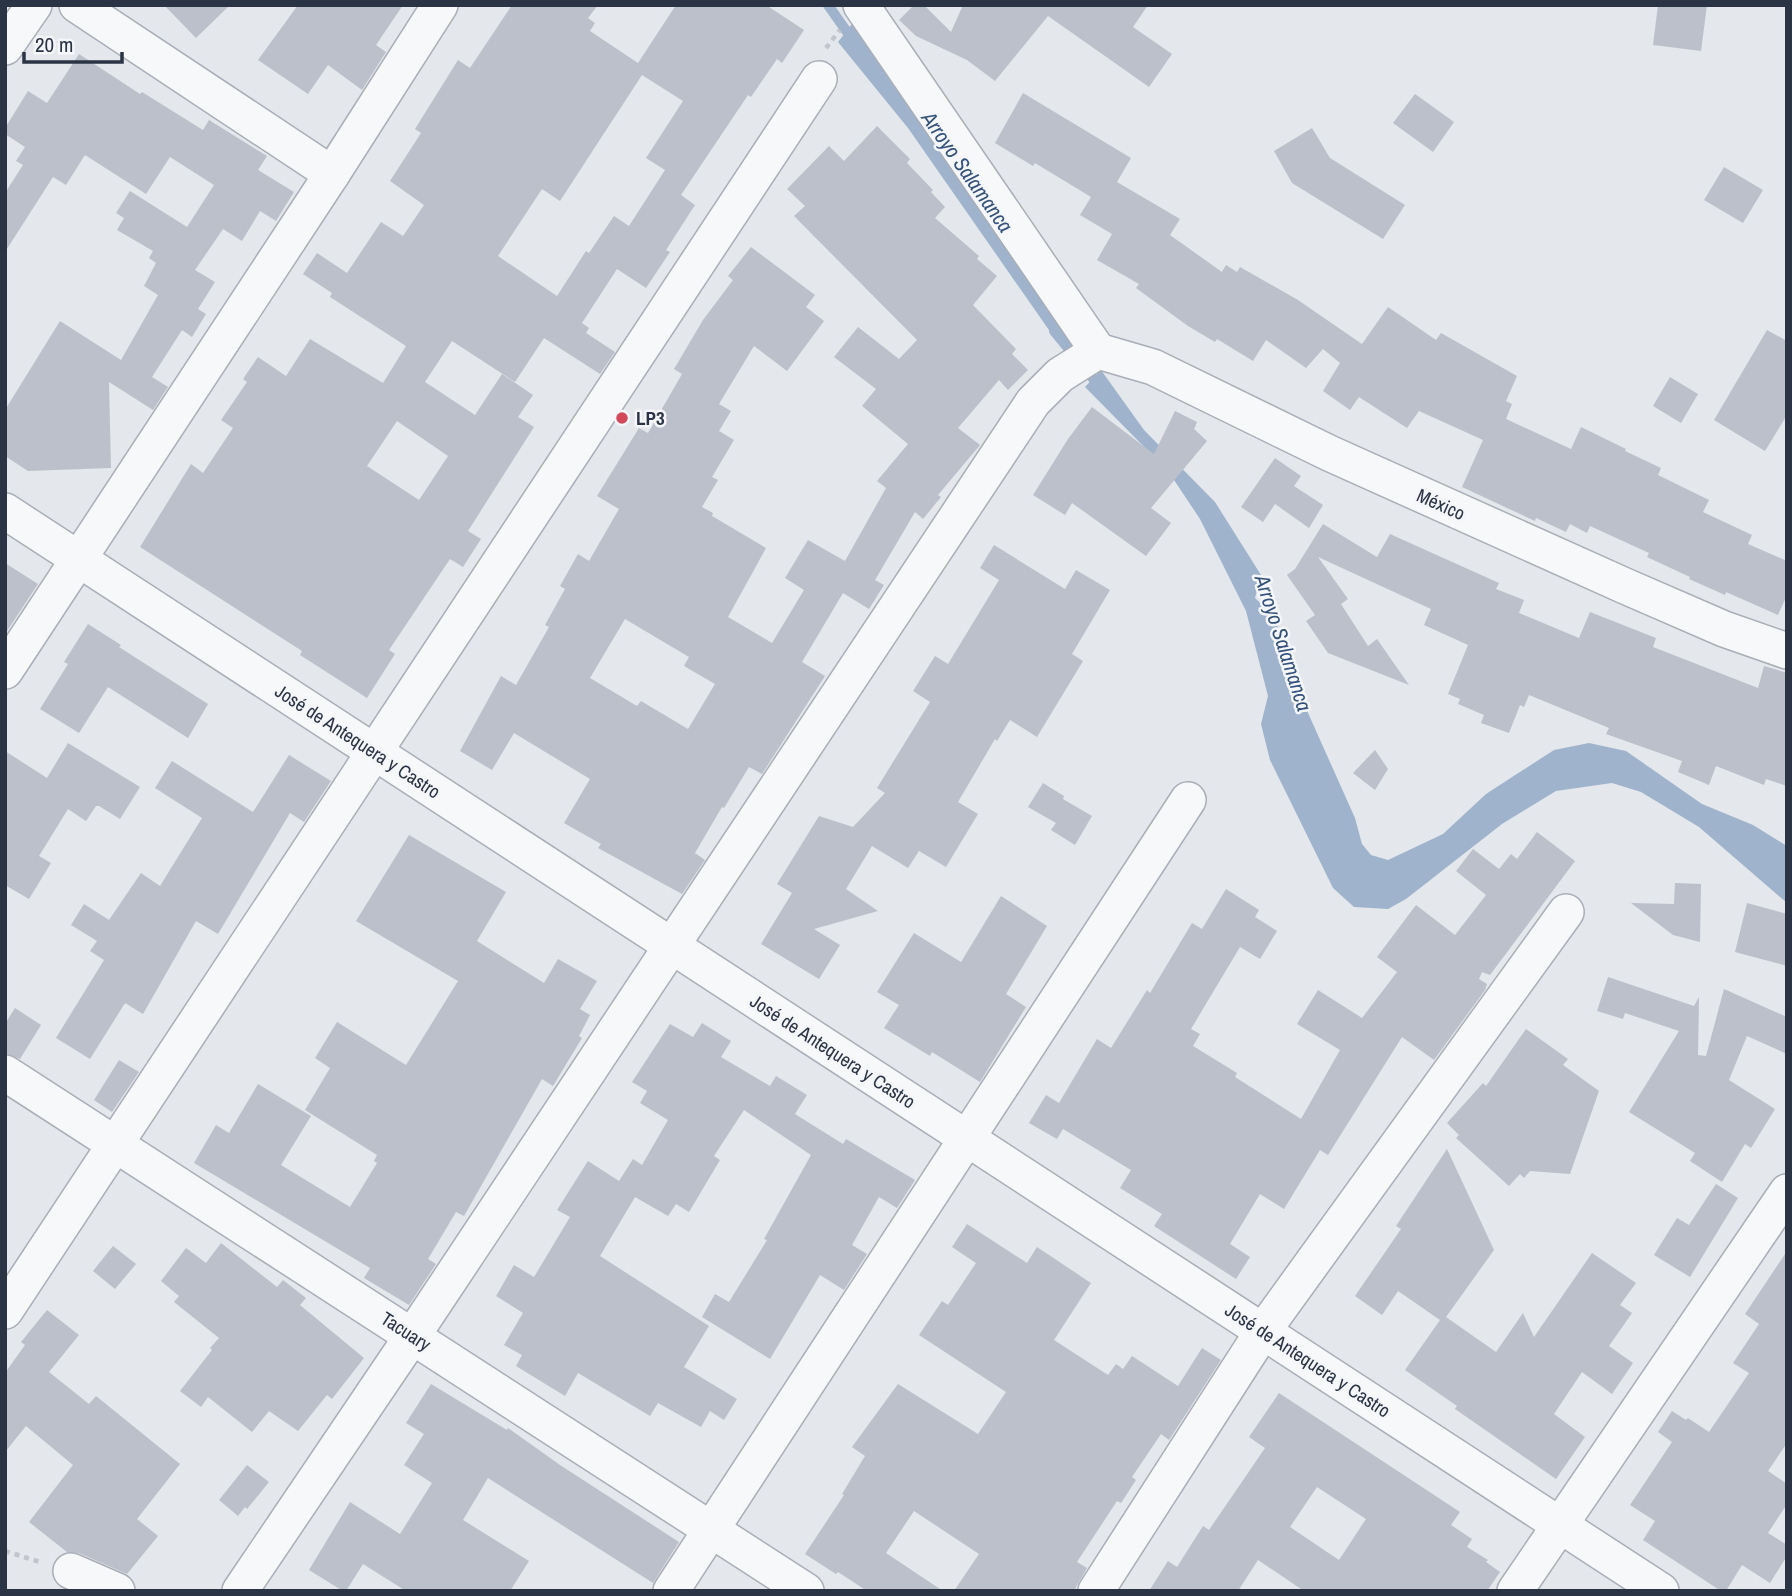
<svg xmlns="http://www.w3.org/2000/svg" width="1792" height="1596" font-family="'Archivo Narrow',sans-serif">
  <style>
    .water { fill: #9fb4cc }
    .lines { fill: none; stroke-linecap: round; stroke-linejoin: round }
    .stream { stroke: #9fb4cc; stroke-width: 10 }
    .building { fill: #bbc0ca; fill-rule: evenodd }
    .minor-casing { stroke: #a9aeb7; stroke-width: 38 }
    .path { stroke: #c2c5cb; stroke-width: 4.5; stroke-dasharray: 5 5; stroke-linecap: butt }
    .minor { stroke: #f7f8fa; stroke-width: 35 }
    .poi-dot { fill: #d1495b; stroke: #f4f6f9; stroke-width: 2.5 }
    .labels { text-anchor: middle; stroke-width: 5; stroke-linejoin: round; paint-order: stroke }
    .poi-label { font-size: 19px; font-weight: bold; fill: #2b3445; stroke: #f4f6f9; text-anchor: start }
    .street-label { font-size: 19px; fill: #2b3445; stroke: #f4f6f9 }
    .water-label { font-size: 21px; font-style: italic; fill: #34527a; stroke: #f4f6f9 }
  </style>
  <rect width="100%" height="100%" fill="#e4e7ec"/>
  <g class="water">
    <polygon points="855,20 1073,334 1058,343 908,128 838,42"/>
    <polygon points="1101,370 1144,430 1215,502 1261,575 1255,598 1276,618 1283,657 1355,818 1362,844 1371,855 1388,860 1443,834 1486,794 1554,750 1589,743 1626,751 1702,804 1753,825 1787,846 1787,903 1699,827 1641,792 1612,783 1556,791 1502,824 1406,899 1388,909 1354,907 1333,888 1270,760 1261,724 1268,696 1246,611 1200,519 1168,471 1085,387"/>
  </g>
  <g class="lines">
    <g class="stream">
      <polyline points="828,5 852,39"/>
      <polyline points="1054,331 1100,387"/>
    </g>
  </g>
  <g class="building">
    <polygon points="164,5 230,5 196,38"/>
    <polygon points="298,5 403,5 376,45 386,52 362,90 328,65 308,94 258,60"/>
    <path d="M 512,5 L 598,5 L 588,18 L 595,23 L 590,31 L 638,63 L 676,5 L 766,5 L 804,30 L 782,63 L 777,59 L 751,97 L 748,95 L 681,195 L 695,205 L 666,250 L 670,252 L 646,288 L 617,269 L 582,323 L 589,328 L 586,333 L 615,352 L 600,374 L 544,338 L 515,382 L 452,341 L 425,382 L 475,415 L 502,374 L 533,395 L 518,417 L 534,427 L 468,531 L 481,539 L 463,567 L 450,559 L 389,650 L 395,654 L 367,698 L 300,655 L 302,651 L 140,547 L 191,464 L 203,473 L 233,428 L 221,420 L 247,382 L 243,379 L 258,357 L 286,376 L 310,339 L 383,383 L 406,346 L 330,297 L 332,293 L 303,274 L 317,253 L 347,273 L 381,222 L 403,236 L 424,205 L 390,181 L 421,133 L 415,129 L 458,60 L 470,68 ZM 642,75 L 683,101 L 646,158 L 665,170 L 629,226 L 614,216 L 589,253 L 586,251 L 557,296 L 498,256 L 542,189 L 560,201 ZM 397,421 L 448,456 L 419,500 L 367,466 Z"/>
    <polygon points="914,5 924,5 951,32 963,5 1148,5 1133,27 1172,54 1149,87 1048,16 995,81 967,60 916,36 899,20"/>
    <polygon points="1658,5 1707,5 1701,51 1653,45"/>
    <polygon points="79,54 140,94 142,92 203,130 209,120 267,156 258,170 294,192 276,221 260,211 242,241 223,229 195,270 215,282 198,309 206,314 192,337 182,330 152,377 168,387 153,410 109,382 111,468 28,471 5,456 5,410 60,321 121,360 158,295 144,286 156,263 149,258 153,251 117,230 124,218 116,213 130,191 187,227 214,185 170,157 146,194 85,155 66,185 53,177 5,252 5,193 23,165 16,161 25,147 5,134 5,128 28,91 47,103"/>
    <polygon points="1023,93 1131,158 1117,182 1180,219 1170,235 1222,272 1226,265 1237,272 1240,267 1298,300 1362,344 1388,307 1436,340 1441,333 1517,376 1506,401 1512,404 1506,419 1571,449 1581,427 1626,449 1625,451 1661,468 1658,475 1709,500 1703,512 1752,535 1748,544 1787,561 1787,595 1778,615 1726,592 1725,595 1689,579 1690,577 1647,557 1649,553 1590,526 1587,533 1570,524 1566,532 1536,518 1535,521 1462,487 1483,440 1419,411 1407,428 1359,397 1350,410 1323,391 1340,363 1323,349 1306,368 1266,340 1253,361 1217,339 1215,342 1188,326 1136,288 1139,284 1097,260 1112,234 1080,215 1091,197 1035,163 1033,166 995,143"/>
    <polygon points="1415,94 1454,122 1433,152 1393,123"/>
    <path d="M 877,126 L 910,159 L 907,163 L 933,190 L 931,192 L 945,207 L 935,218 L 979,256 L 977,259 L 997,276 L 973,305 L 1016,349 L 1012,354 L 1028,370 L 1008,390 L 999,380 L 958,428 L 980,445 L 938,495 L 941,497 L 923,519 L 915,512 L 875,580 L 884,585 L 869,609 L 843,593 L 802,662 L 825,676 L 762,774 L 749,767 L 724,808 L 722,807 L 695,853 L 705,860 L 682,894 L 598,848 L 601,844 L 564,823 L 590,779 L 514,733 L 492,770 L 460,751 L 501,676 L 516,685 L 549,627 L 545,625 L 565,589 L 560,586 L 578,554 L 589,561 L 619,509 L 597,496 L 639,428 L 648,433 L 682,374 L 674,369 L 703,320 L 733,280 L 728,276 L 751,247 L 815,295 L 806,307 L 824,321 L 787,371 L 754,346 L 719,404 L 731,411 L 719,431 L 734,440 L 712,477 L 718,480 L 702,507 L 713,513 L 712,516 L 766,548 L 728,617 L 772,643 L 804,590 L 785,578 L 808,540 L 845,561 L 886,488 L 877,481 L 908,444 L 862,406 L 876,389 L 834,357 L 858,327 L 899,359 L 917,340 L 794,216 L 805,206 L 787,189 L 829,146 L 844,161 ZM 625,619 L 689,657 L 684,666 L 715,684 L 688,729 L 641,701 L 637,706 L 590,678 Z"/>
    <polygon points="1312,128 1330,158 1405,205 1383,239 1292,183 1274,151"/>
    <polygon points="1724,167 1763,190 1743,223 1704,200"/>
    <polygon points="1767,330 1787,341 1787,415 1765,451 1714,420"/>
    <polygon points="1670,377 1698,394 1681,423 1653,406"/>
    <polygon points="1092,407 1154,454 1175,411 1197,422 1194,429 1207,441 1151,508 1171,523 1146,556 1072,503 1065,515 1033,495 1068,439"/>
    <polygon points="1275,458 1301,476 1294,486 1323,505 1309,528 1275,504 1263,522 1241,507"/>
    <polygon points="1323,524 1377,557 1390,534 1499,583 1496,589 1524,600 1519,613 1579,638 1590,612 1656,638 1653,647 1758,688 1764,666 1787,673 1787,786 1766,779 1764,785 1716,766 1709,785 1678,772 1682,761 1606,734 1609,728 1529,695 1524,707 1520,705 1509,733 1481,723 1484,715 1458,704 1460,699 1448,694 1468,645 1424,625 1431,609 1318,557 1348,599 1341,604 1368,646 1377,639 1409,685 1328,653 1306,621 1315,615 1287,575 1295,569"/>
    <polygon points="994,545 1065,589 1076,570 1110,590 1072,654 1083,661 1037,737 1010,720 997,741 995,739 958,802 978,814 946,867 919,851 908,868 872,846 846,889 878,911 814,929 840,945 819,979 761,944 792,893 777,884 819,816 853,827 885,793 877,788 930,702 913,691 935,656 948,664 999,580 980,568"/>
    <polygon points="5,563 38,584 5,634"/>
    <polygon points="88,624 121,645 119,647 208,704 188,738 108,687 79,733 40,709 68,664 64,662"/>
    <polygon points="68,743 140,787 120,819 99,806 96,806 86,821 68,809 39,856 51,863 29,899 5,885 5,751 47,778"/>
    <polygon points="1375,750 1388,769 1375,790 1353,773"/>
    <polygon points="289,755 331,781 304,822 290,813 218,934 196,921 143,1014 125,1003 90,1059 56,1038 104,960 90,951 97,941 71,925 84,904 109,920 141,873 160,886 202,818 155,788 172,761 253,812"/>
    <polygon points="1043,783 1064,796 1063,799 1092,816 1075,845 1051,830 1056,823 1028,807"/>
    <polygon points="1537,832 1575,861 1490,975 1482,972 1479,979 1487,984 1485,990 1434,1060 1402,1037 1328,1155 1320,1150 1284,1209 1260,1194 1230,1244 1250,1257 1236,1279 1154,1226 1162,1214 1120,1188 1131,1170 1063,1129 1057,1139 1029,1123 1046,1095 1059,1103 1097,1039 1111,1048 1147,990 1150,993 1192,923 1202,929 1226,889 1259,910 1255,917 1277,931 1260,959 1240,947 1191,1029 1200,1034 1193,1046 1237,1073 1235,1077 1301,1119 1340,1050 1297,1024 1318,990 1362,1018 1397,972 1377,957 1416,905 1455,935 1486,895 1456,871 1473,849 1499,869 1511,854 1517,859"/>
    <polygon points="409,835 506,892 477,941 544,983 558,959 597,981 580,1009 590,1015 579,1036 582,1038 553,1086 542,1079 464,1216 456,1212 428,1259 436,1264 409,1305 364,1278 370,1268 194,1163 216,1125 229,1133 258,1084 311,1116 281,1165 350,1207 377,1163 374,1161 377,1155 305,1110 330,1068 315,1058 337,1022 406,1065 458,981 356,921"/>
    <polygon points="1675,883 1701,884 1700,942 1673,935 1631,903 1674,904"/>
    <polygon points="1001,896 1047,926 1006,994 1026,1007 980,1082 932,1052 930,1056 884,1028 899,1005 877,992 914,933 961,962"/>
    <polygon points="1747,903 1787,914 1787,966 1735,952"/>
    <polygon points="1608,977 1694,1006 1699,997 1698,1055 1706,1056 1724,989 1787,1017 1787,1054 1747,1036 1729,1080 1775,1109 1751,1148 1745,1144 1722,1182 1690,1161 1695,1153 1629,1112 1679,1031 1625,1013 1623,1019 1597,1011"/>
    <polygon points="15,1008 41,1025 20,1059 5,1053 5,1024"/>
    <polygon points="702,1023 731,1041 721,1057 770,1086 776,1076 807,1095 795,1114 843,1144 846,1139 915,1180 897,1208 879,1197 852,1245 867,1254 844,1290 820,1275 770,1359 702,1317 715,1294 729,1302 767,1240 764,1239 811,1155 744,1110 714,1156 720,1160 689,1212 676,1204 668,1216 635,1197 600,1256 709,1326 684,1367 737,1399 724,1420 710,1411 701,1427 658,1403 650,1416 578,1373 565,1396 516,1366 522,1355 504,1345 523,1313 496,1296 514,1265 534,1277 570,1217 557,1210 588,1161 619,1181 633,1159 642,1165 668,1120 640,1103 647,1091 632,1082 670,1024 693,1037"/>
    <polygon points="1526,1029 1568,1059 1563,1065 1599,1091 1570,1174 1530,1171 1524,1178 1520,1174 1509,1186 1456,1138 1459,1135 1447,1123 1483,1083 1486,1086"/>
    <polygon points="119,1060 139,1072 112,1112 94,1100"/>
    <polygon points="1447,1149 1494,1250 1446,1317 1496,1352 1523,1313 1534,1337 1592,1253 1636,1283 1620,1305 1632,1313 1609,1346 1633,1363 1612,1394 1582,1372 1554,1414 1585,1437 1556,1479 1455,1409 1457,1406 1405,1370 1440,1320 1398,1291 1382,1315 1355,1296 1401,1229 1396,1226"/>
    <polygon points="1716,1184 1738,1198 1690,1277 1654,1255 1677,1218 1689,1225"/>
    <polygon points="967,1224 1027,1263 1037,1247 1091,1283 1054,1340 1108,1375 1116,1364 1123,1369 1132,1356 1178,1386 1202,1348 1221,1360 1169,1440 1161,1434 1132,1477 1136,1480 1121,1503 1117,1501 1077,1562 1087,1568 1074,1591 954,1591 979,1554 914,1511 886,1553 943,1591 867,1591 838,1572 836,1574 805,1554 844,1495 842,1494 865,1456 852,1447 898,1384 978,1434 1006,1392 919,1335 942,1301 948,1305 976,1263 952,1247"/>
    <polygon points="221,1243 277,1287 283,1280 306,1298 300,1305 364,1358 332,1399 327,1395 298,1431 269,1411 252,1432 208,1397 201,1407 180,1391 212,1350 210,1348 219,1338 174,1302 179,1296 161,1281 186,1248 206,1263"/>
    <polygon points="113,1246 136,1264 115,1289 93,1271"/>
    <polygon points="1787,1251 1787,1443 1768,1471 1787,1484 1787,1504 1768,1533 1787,1545 1787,1556 1770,1583 1742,1565 1726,1591 1721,1591 1643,1540 1655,1521 1630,1505 1672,1442 1658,1432 1672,1411 1686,1420 1688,1418 1709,1432 1749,1373 1733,1363 1759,1324 1745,1314"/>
    <polygon points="47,1310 79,1335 49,1372 89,1404 96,1396 180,1464 137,1519 158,1536 127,1574 79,1553 67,1552 29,1522 73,1465 26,1426 5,1452 5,1373 25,1345 21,1342"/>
    <polygon points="431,1384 507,1430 508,1428 560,1465 679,1542 653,1583 488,1478 463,1520 529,1561 510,1591 406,1591 363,1564 346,1591 343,1591 309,1570 350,1502 400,1534 432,1483 404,1465 424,1434 406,1423"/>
    <path d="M 1279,1393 L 1460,1512 L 1451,1525 L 1472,1539 L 1467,1547 L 1488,1560 L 1486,1562 L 1500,1572 L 1487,1591 L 1304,1591 L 1258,1560 L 1238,1591 L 1149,1591 L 1168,1561 L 1177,1567 L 1203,1526 L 1209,1530 L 1265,1448 L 1249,1437 ZM 1317,1487 L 1366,1519 L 1339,1560 L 1290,1527 Z"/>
    <polygon points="247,1465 269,1482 247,1509 245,1507 238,1516 219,1500"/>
  </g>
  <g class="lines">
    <g class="minor-casing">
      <g id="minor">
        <polyline points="77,5 332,174"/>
        <polyline points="861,5 1098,351"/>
        <polyline points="5,47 34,5"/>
        <polyline points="1098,351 1153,367 1329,453 1625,586 1724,629 1787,651"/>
        <polyline points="5,511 1661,1591"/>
        <polyline points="5,671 332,174 440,5"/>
        <polyline points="5,1073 806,1591"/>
        <polyline points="5,1311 819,79"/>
        <polyline points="71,1571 117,1591"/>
        <polyline points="240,1591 413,1335 1033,402 1060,375 1098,351"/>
        <polyline points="671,1591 1188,800"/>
        <polyline points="1096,1591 1263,1331 1566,912"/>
        <polyline points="1515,1591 1787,1192"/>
      </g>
    </g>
    <g class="path">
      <polyline points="826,48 840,30"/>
      <polyline points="5,1551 40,1562"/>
    </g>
    <use href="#minor" class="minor"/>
  </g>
  <circle class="poi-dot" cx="622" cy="418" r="7"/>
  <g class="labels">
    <g class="poi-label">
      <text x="636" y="425">LP3</text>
    </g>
    <g class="street-label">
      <text transform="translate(1441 504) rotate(24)" y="7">México</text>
      <text transform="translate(358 741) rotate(33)" y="7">José de Antequera y Castro</text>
      <text transform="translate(833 1051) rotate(33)" y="7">José de Antequera y Castro</text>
      <text transform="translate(406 1331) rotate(33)" y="7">Tacuary</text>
      <text transform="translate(1308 1360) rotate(33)" y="7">José de Antequera y Castro</text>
    </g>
    <g class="water-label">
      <text transform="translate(967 172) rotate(55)" y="7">Arroyo Salamanca</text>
      <text transform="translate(1283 643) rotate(72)" y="7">Arroyo Salamanca</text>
    </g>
  </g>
  <rect width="1792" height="1596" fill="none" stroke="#2b3445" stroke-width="14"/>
  <path d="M24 52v10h98v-10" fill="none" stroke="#2b3445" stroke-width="3.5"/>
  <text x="35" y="52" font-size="21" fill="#2b3445" stroke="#f4f6f9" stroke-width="5" paint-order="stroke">20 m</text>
</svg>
